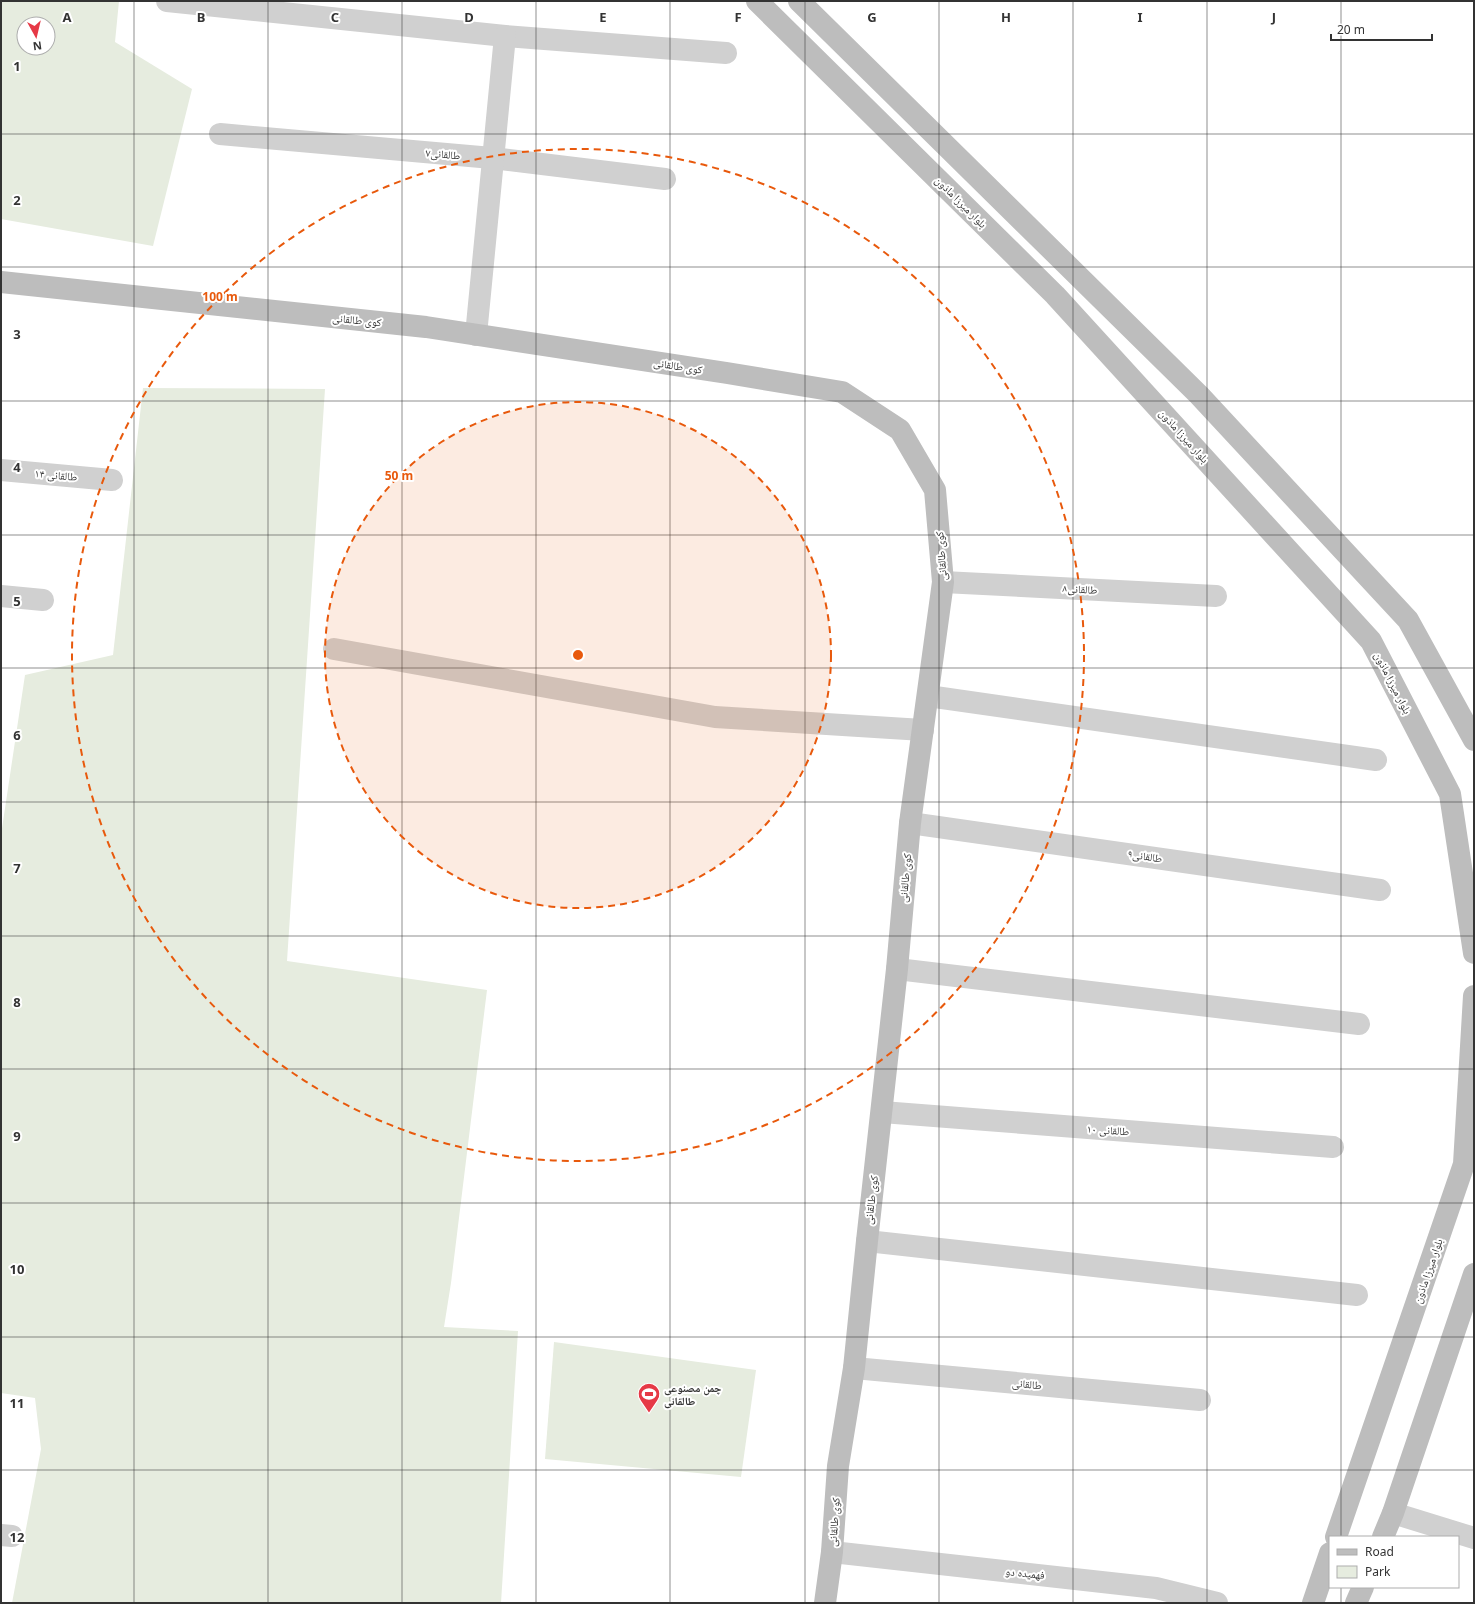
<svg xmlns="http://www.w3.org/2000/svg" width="1475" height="1604" font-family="'Noto Sans','Noto Naskh Arabic',sans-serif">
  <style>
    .green { fill: #e6ecdf; fill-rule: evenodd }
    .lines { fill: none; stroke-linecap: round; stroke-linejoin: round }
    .street { stroke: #d0d0d0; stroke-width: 22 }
    .secondary { stroke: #bdbdbd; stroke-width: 22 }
    .grid { fill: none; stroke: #333; stroke-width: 1; stroke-opacity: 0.55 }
    .ring { fill: none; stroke: #e8590c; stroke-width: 2; stroke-dasharray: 7 5 }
    .labels { text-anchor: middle; stroke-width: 4; stroke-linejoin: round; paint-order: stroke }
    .street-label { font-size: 11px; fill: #333; stroke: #fff }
    .poi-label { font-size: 11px; font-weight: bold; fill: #333; stroke: #fff; text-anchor: start }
    .grid-label { font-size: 13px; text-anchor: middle; font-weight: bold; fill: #333; stroke: #fff; stroke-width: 4; stroke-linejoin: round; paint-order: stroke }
    .centre { fill: #e8590c; stroke: #fff; stroke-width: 2 }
    .ring-label { font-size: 12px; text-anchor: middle; font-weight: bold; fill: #e8590c; stroke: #fff; stroke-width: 4; stroke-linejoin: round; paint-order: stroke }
  </style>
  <rect width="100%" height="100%" fill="#fff"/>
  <g class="green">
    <path d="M 1,1 L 119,1 L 115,42 L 192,89 L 153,246 L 1,219 ZM 24,24 L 48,24 L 48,48 L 24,48 Z"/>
    <polygon points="143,388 325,389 287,961 487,990 451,1283 444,1327 518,1331 501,1603 12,1603 41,1449 35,1398 1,1393 1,835 25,675 113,655"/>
    <polygon points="554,1342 756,1370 741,1477 545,1459"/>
  </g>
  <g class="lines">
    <g class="street">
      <polyline points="167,1 505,36 726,53"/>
      <polyline points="220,134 492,158 665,179"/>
      <polyline points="476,335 505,36"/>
      <polyline points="1,470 112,480"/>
      <polyline points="943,582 1216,596"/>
      <polyline points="1,596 43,600"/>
      <polyline points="334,649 715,717 923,730"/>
      <polyline points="928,696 1376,760"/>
      <polyline points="910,823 1380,890"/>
      <polyline points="897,969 1359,1024"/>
      <polyline points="882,1112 1333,1147"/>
      <polyline points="867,1241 1357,1295"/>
      <polyline points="854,1368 1200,1400"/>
      <polyline points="1393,1513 1474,1538"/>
      <polyline points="1,1535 12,1536"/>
      <polyline points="832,1552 1156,1588 1217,1603"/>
    </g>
    <g class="secondary">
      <polyline points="757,1 1055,295 1371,641 1450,794 1474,953"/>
      <polyline points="799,1 1199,395 1408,620 1474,740"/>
      <polyline points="1,282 426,327 727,373 842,392 900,430 935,490 943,582 910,823 897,969 867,1241 854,1368 838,1466 832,1552 825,1603"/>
      <polyline points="1336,1537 1464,1164 1474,996"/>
      <polyline points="1383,1537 1393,1513 1474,1274"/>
      <polyline points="1313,1603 1330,1553"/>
      <polyline points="1356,1603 1363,1587"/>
    </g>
  </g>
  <path class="grid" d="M 134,1 L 134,1603M 268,1 L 268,1603M 402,1 L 402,1603M 536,1 L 536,1603M 670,1 L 670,1603M 805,1 L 805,1603M 939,1 L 939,1603M 1073,1 L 1073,1603M 1207,1 L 1207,1603M 1341,1 L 1341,1537M 1,134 L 1474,134M 1,267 L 1474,267M 1,401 L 1474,401M 1,535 L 1474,535M 1,668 L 1474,668M 1,802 L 1474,802M 1,936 L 1474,936M 1,1069 L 1474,1069M 1,1203 L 1474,1203M 1,1337 L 1474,1337M 1,1470 L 1474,1470M 1341,1587 L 1341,1603"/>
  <circle cx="578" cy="655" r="253" fill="#e8590c" fill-opacity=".12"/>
  <g class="ring">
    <circle cx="578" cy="655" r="253"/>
    <circle cx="578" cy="655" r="506"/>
  </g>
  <defs>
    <g id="stadium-pin" transform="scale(1.15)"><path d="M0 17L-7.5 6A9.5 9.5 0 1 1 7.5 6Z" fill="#e63946" stroke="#fff"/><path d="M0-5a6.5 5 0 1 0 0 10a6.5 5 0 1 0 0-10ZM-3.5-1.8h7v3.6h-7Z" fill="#fff"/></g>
  </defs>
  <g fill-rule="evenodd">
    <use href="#stadium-pin" x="649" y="1394"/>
  </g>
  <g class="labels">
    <g class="street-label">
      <text transform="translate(443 154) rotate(5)" y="4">طالقانی۷</text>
      <text transform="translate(961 202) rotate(45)" y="4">بلوار میرزا ماذون</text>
      <text transform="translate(357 320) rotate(6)" y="4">کوی طالقانی</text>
      <text transform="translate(678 366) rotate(9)" y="4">کوی طالقانی</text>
      <text transform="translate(1184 436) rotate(48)" y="4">بلوار میرزا ماذون</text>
      <text transform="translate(56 475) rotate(5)" y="4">طالقانی ۱۴</text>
      <text transform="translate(941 556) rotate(-94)" y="4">کوی طالقانی</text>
      <text transform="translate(1080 589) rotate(3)" y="4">طالقانی۸</text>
      <text transform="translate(1393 683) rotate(63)" y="4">بلوار میرزا ماذون</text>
      <text transform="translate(1145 856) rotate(8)" y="4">طالقانی۹</text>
      <text transform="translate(905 878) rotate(-85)" y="4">کوی طالقانی</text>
      <text transform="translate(1108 1130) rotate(4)" y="4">طالقانی ۱۰</text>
      <text transform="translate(871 1200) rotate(-83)" y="4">کوی طالقانی</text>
      <text transform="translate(1428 1271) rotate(-71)" y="4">بلوار میرزا ماذون</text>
      <text transform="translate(1027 1384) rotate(5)" y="4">طالقانی</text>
      <text transform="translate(834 1522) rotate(-86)" y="4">کوی طالقانی</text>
      <text transform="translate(1025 1573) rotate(6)" y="4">فهمیده دو</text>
    </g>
    <g class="poi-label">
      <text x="664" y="1392">چمن مصنوعی<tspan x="664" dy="13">طالقانی</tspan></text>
    </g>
  </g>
  <g class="grid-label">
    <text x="67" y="22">A</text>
    <text x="201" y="22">B</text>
    <text x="335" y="22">C</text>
    <text x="469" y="22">D</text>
    <text x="603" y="22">E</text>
    <text x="738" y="22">F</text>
    <text x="872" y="22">G</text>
    <text x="1006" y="22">H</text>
    <text x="1140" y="22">I</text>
    <text x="1274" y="22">J</text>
    <text x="17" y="71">1</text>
    <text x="17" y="205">2</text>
    <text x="17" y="339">3</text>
    <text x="17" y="472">4</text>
    <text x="17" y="606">5</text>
    <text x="17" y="740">6</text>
    <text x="17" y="873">7</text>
    <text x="17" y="1007">8</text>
    <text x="17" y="1141">9</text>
    <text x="17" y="1274">10</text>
    <text x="17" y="1408">11</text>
    <text x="17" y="1542">12</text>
  </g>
  <circle cx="578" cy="655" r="6" class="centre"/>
  <g class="ring-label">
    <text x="220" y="301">100 m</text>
    <text x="399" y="480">50 m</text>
  </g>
  <rect width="1475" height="1604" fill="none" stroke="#333333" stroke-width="4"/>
  <rect x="1329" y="1536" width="130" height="52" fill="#ffffff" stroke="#adadad"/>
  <rect x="1337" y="1549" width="20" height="6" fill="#bdbdbd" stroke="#adadad"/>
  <text x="1365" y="1556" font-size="12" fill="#333333">Road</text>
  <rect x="1337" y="1566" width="20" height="12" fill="#e6ecdf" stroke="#adadad"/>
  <text x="1365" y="1576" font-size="12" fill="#333333">Park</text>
  <g transform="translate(36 36) rotate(172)"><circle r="19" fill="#ffffff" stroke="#adadad"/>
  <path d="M0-3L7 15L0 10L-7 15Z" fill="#e63946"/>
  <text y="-6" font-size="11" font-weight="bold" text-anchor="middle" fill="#333333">N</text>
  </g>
  <path d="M1331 34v6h101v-6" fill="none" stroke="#333333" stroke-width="2"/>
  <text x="1337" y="34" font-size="12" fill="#333333" stroke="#ffffff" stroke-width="3" paint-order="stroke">20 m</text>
</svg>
